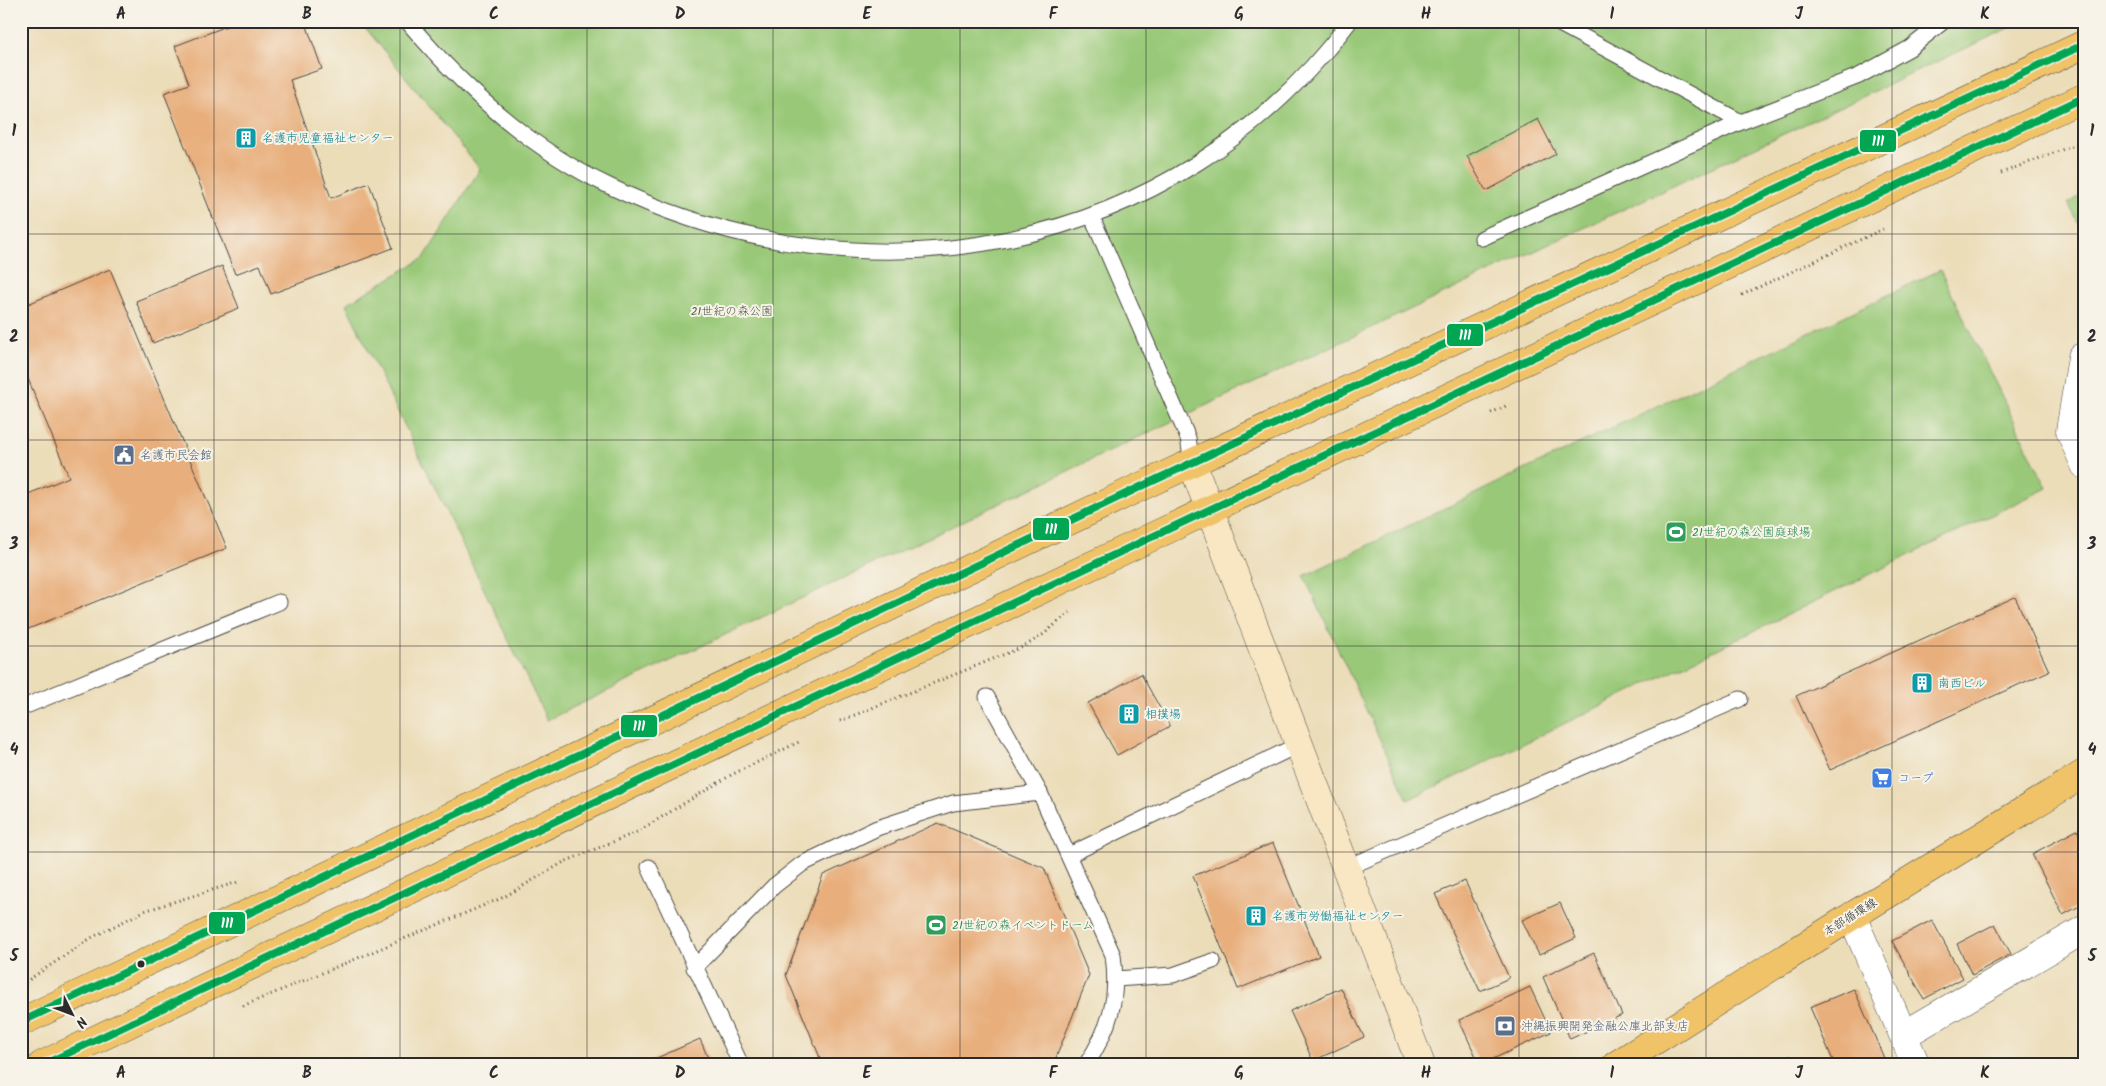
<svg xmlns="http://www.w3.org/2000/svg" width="2106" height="1086" font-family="Kalam,'Klee One',sans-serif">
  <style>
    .green { fill: #99c978; stroke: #627a52 }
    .building { fill: #e8af7d }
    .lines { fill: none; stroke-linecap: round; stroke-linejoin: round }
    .lane-casing { stroke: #484640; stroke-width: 17 }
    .street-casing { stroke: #484640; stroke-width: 29 }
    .secondary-casing { stroke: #484640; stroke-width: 29 }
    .primary-casing { stroke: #484640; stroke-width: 29 }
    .highway-casing { stroke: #484640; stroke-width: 29 }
    .path { stroke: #484640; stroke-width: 3; stroke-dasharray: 1 4; stroke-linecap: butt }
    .lane { stroke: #fff; stroke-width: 15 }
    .street { stroke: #fff; stroke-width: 28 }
    .secondary { stroke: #f9e7c3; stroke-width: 28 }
    .primary { stroke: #f0c369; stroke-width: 28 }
    .highway { stroke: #f0c369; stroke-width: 28 }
    .bus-1-casing { stroke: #f7f3e8; stroke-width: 11 }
    .bus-1 { stroke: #00a651; stroke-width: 8 }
    .grid { fill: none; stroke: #2b2b2b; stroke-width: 1; stroke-opacity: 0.55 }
    .bus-dot { fill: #2b2b2b; stroke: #f7f3e8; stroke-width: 2 }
    .labels { text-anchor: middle; stroke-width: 4; stroke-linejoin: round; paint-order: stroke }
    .culture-label { font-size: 12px; fill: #0d838f; stroke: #f7f3e8; text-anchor: start }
    .park-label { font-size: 12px; fill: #4c5a42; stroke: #f7f3e8 }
    .service-label { font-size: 12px; fill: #4e5e75; stroke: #f7f3e8; text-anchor: start }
    .leisure-label { font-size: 12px; fill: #27864d; stroke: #f7f3e8; text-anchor: start }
    .shop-label { font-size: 12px; fill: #366cbe; stroke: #f7f3e8; text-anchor: start }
    .street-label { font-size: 12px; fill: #2b2b2b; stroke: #f7f3e8 }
    .line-badge { stroke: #f7f3e8; stroke-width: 2 }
    .badge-label { font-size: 14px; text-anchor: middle; font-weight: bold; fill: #fff }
    .neatline { fill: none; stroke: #2b2b2b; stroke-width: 2 }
    .grid-label { font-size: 16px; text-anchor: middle; font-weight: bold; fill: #2b2b2b }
  </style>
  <rect width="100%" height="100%" fill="#f7f3e8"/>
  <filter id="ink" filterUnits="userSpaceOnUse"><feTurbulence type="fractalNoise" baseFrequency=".02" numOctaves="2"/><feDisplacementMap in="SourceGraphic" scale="10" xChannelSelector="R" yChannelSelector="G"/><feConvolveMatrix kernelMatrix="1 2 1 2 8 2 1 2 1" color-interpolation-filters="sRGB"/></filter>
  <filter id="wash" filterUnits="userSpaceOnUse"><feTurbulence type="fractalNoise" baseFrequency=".0096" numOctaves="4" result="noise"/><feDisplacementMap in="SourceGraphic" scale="20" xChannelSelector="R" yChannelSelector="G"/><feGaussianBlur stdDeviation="1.12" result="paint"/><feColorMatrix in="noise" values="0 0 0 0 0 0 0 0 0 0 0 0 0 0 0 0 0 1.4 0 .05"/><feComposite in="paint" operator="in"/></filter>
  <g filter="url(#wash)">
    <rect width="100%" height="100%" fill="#ecddb9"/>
    <g class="green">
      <polygon points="360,21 2024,21 1139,437 547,720 346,304 424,258 480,169"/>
      <polygon points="2085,194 2085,236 2068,203"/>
      <polygon points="1940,270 2047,488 1408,800 1304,576"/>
    </g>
    <g id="blocks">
      <g class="building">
        <polygon points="240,21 305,21 322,69 290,80 331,198 369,183 393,248 271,294 260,265 235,274 164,93 189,84 175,46"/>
        <polygon points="1538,119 1556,154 1486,191 1467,156"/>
        <polygon points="222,266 239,308 153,343 136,301"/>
        <polygon points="110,269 227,548 21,632 21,497 69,477 21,362 21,307"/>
        <polygon points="2015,597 2049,671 1830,770 1796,696"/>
        <polygon points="1141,674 1170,726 1117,755 1088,703"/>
        <polygon points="938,823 1044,868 1089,975 1053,1065 823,1065 786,975 823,875"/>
        <polygon points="2077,830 2085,845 2085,903 2063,915 2032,854"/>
        <polygon points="1273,843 1319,956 1238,989 1193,876"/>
        <polygon points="1465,881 1509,978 1480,991 1435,894"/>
        <polygon points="1560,903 1576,938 1539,955 1522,920"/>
        <polygon points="1932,920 1963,978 1924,999 1892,941"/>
        <polygon points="1995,924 2011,954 1972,975 1957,944"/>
        <polygon points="1594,953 1622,1015 1570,1039 1543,977"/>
        <polygon points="1530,987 1551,1032 1480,1065 1459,1020"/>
        <polygon points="1341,988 1364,1037 1313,1061 1290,1011"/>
        <polygon points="1854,989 1887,1065 1835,1065 1810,1007"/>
        <polygon points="700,1039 711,1065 641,1065"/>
        <polygon points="1790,1055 1795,1065 1770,1065"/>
      </g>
    </g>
  </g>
  <g filter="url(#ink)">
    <use href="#blocks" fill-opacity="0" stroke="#484640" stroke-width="1"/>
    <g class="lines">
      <g class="lane-casing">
        <g id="lane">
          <path d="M 407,21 C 463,88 529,148 609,186 C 868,311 1174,256 1350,21"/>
          <polyline points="1554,21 1741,122"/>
          <polyline points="1092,217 1188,438 1192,463"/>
          <polyline points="1482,238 1741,122 1859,76 1910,48 1944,21"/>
          <path d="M 987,697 L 1040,793 L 1113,955 C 1119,999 1110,1028 1086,1065"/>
          <polyline points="21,708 279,602"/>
          <polyline points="1069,855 1298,745"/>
          <polyline points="649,867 741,1065"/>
          <polyline points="1346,868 1740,699"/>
          <polyline points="694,968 774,886 802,864 877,828 953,803 1040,793"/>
          <polyline points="1116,979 1173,975 1213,961"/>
        </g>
      </g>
      <g class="street-casing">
        <g id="street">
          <polyline points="2082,357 2070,431 2085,465"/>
          <polyline points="1852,916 1916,1065"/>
          <polyline points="1904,1035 2085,929"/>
        </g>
      </g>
      <g class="secondary-casing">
        <polyline id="secondary" points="1192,463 1421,1065"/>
      </g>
      <g class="primary-casing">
        <polyline id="primary" points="1616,1065 1852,916 2085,773"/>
      </g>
      <g class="highway-casing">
        <g id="highway">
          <polyline points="21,1022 1138,488 2085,44"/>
          <polyline points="42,1065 1160,533 2085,97"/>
        </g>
      </g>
      <g class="path">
        <polyline points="2001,173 2085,141"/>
        <polyline points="1742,295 1883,229"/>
        <polyline points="1491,413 1508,405"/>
        <polyline points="840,721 1025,646 1044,634 1070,612"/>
        <polyline points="21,985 91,938 144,911 238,882"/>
        <polyline points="243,1006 504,897 564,862 637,832 731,775 799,742"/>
      </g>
      <use href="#lane" class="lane"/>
      <use href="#street" class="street"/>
      <use href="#secondary" class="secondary"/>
      <use href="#primary" class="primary"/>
      <use href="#highway" class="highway"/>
      <g class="bus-1-casing">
        <g id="bus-1">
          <polyline points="21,1022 1138,488 2085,44"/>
          <polyline points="43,1065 1160,533 2085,97"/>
        </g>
      </g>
      <use href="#bus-1" class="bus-1"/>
    </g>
  </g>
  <path class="grid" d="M 214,21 L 214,1065M 400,21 L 400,1065M 587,21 L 587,1065M 773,21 L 773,1065M 960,21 L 960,1065M 1146,21 L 1146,1065M 1333,21 L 1333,1065M 1519,21 L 1519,1065M 1706,21 L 1706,1065M 1892,21 L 1892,1065M 21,234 L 2085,234M 21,440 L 2085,440M 21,646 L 2085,646M 21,852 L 2085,852"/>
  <defs>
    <g id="building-square" transform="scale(1.125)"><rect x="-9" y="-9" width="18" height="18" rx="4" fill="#0f9aa8" stroke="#f7f3e8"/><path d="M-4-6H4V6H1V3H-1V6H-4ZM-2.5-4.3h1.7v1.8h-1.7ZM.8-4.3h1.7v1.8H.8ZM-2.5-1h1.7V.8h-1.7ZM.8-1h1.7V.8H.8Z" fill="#fff"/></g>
    <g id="civic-square" transform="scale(1.125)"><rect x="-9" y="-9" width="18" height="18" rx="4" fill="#5c6f8a" stroke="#f7f3e8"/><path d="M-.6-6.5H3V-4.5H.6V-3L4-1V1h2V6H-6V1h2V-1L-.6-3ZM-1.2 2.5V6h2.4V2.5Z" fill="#fff"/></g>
    <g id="stadium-square" transform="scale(1.125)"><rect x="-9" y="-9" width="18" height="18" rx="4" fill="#2e9e5b" stroke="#f7f3e8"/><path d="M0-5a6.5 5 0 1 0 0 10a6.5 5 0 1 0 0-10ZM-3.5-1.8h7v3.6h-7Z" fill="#fff"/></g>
    <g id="supermarket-square" transform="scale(1.125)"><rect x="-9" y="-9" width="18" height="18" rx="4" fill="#3f7fe0" stroke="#f7f3e8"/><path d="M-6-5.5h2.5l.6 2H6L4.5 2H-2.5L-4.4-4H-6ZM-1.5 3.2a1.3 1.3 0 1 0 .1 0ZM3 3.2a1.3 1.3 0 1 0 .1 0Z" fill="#fff"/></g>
    <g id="bank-square" transform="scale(1.125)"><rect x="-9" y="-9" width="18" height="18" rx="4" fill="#5c6f8a" stroke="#f7f3e8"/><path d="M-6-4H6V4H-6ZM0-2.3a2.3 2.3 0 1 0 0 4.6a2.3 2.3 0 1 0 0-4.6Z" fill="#fff"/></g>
  </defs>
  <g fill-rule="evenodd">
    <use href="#building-square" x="246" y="138"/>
    <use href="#civic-square" x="124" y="455"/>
    <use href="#stadium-square" x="1676" y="532"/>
    <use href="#building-square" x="1922" y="683"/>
    <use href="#building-square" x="1129" y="714"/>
    <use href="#supermarket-square" x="1882" y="778"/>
    <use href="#building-square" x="1256" y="916"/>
    <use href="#stadium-square" x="936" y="925"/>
    <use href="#bank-square" x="1505" y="1026"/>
  </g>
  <circle class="bus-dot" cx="141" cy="964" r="4.5"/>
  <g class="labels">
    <g class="culture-label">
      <text x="262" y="142">名護市児童福祉センター</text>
      <text x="1938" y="687">南西ビル</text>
      <text x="1145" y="718">相撲場</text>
      <text x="1272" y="920">名護市労働福祉センター</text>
    </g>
    <g class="park-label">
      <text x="732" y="315">21世紀の森公園</text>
    </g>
    <g class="service-label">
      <text x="140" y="459">名護市民会館</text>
      <text x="1521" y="1030">沖縄振興開発金融公庫北部支店</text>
    </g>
    <g class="leisure-label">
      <text x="1692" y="536">21世紀の森公園庭球場</text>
      <text x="952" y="929">21世紀の森イベントドーム</text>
    </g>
    <g class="shop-label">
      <text x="1898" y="782">コープ</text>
    </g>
    <g class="street-label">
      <text transform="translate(1850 917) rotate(-32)" y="4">本部循環線</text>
    </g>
  </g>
  <g class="line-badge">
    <rect x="1859" y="129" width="38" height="24" rx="5" fill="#00a651"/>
    <rect x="1446" y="323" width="38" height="24" rx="5" fill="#00a651"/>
    <rect x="1032" y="517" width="38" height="24" rx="5" fill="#00a651"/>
    <rect x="620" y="714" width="38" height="24" rx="5" fill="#00a651"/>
    <rect x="208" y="911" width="38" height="24" rx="5" fill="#00a651"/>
  </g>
  <g class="badge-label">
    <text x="1878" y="146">111</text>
    <text x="1465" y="340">111</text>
    <text x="1051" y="534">111</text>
    <text x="639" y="731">111</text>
    <text x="227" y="928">111</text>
  </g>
  <rect width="2106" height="1086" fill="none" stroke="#f7f3e8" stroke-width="55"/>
  <g transform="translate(72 1014) rotate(132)" stroke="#f7f3e8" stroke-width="4" paint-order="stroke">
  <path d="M0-4L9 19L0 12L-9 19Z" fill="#2b2b2b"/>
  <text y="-8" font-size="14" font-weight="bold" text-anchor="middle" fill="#2b2b2b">N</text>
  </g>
  <rect x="28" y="28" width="2050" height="1030" class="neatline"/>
  <g class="grid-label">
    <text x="121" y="19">A</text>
    <text x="307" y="19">B</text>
    <text x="494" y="19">C</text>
    <text x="680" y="19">D</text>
    <text x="867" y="19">E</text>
    <text x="1053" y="19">F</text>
    <text x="1239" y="19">G</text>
    <text x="1426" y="19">H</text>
    <text x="1612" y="19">I</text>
    <text x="1799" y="19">J</text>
    <text x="1985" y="19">K</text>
    <text x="14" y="136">1</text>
    <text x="2092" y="136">1</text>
    <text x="14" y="342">2</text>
    <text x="2092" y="342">2</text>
    <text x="14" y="549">3</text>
    <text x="2092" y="549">3</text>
    <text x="14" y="755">4</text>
    <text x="2092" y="755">4</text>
    <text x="14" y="961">5</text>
    <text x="2092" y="961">5</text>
    <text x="121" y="1078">A</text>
    <text x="307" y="1078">B</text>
    <text x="494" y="1078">C</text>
    <text x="680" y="1078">D</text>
    <text x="867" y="1078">E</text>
    <text x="1053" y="1078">F</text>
    <text x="1239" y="1078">G</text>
    <text x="1426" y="1078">H</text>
    <text x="1612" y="1078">I</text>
    <text x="1799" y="1078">J</text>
    <text x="1985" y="1078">K</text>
  </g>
</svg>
